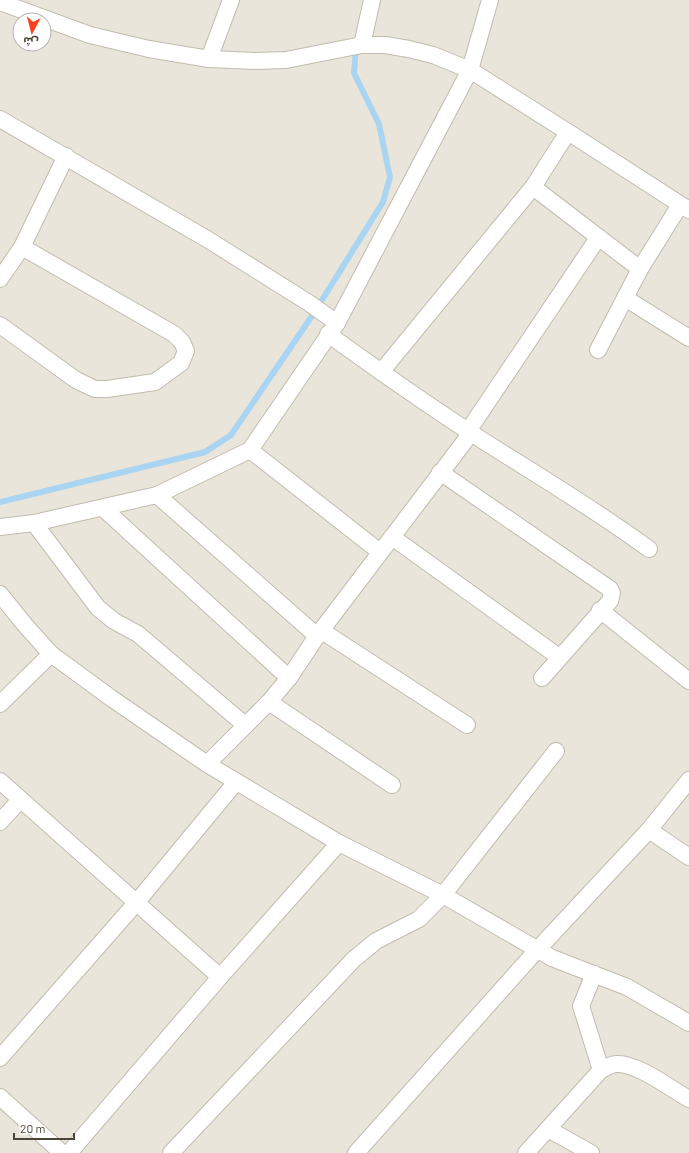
<svg xmlns="http://www.w3.org/2000/svg" width="689" height="1153" font-family="Barlow,'Noto Sans Arabic',sans-serif">
  <style>
    .residential { fill: #eae5da; fill-rule: evenodd }
    .lines { fill: none; stroke-linecap: round; stroke-linejoin: round }
    .stream { stroke: #a9d4f2; stroke-width: 6 }
    .minor-casing { stroke: #c2bbae; stroke-width: 18 }
    .minor { stroke: #fff; stroke-width: 16 }
  </style>
  <rect width="100%" height="100%" fill="#f6f3ec"/>
  <path class="residential" d="M 0,0 L 689,0 L 689,1153 L 0,1153 ZM 20,20 L 44,20 L 44,44 L 20,44 Z"/>
  <g class="lines">
    <polyline class="stream" points="0,502 205,452 231,435 314,313 383,202 390,177 379,124 354,73 356,47"/>
    <g class="minor-casing">
      <g id="minor">
        <polyline points="0,2 90,35 149,49 209,59 256,61 286,60 362,45 385,45 409,49 433,55 470,70 568,132 689,210"/>
        <polyline points="362,45 372,0"/>
        <polyline points="209,59 231,0"/>
        <polyline points="0,119 207,239 309,303 337,323"/>
        <polyline points="533,187 640,269"/>
        <polyline points="0,279 22,247 66,156"/>
        <polyline points="625,298 689,338"/>
        <polyline points="0,325 76,380 95,389 107,389 155,382 181,363 186,351 182,342 174,334 22,247"/>
        <path d="M 328,334 C 375,368 422,401 471,433 C 530,471 592,507 649,549"/>
        <polyline points="598,350 640,269 680,205"/>
        <polyline points="381,372 533,187 568,132"/>
        <polyline points="468,431 598,238"/>
        <polyline points="250,450 380,552"/>
        <polyline points="440,472 610,589 612,593 610,601 542,678"/>
        <polyline points="157,495 317,636"/>
        <polyline points="103,508 289,678"/>
        <polyline points="34,523 98,608 114,621 138,634 245,725"/>
        <polyline points="0,527 34,523 157,495 250,450 337,323 470,70 490,0"/>
        <polyline points="392,537 559,657"/>
        <polyline points="0,594 25,625 51,654 111,698 207,764 339,843 443,895 552,958 627,987 689,1023"/>
        <polyline points="600,610 689,681"/>
        <polyline points="322,631 467,725"/>
        <polyline points="269,702 392,785"/>
        <polyline points="0,704 51,654"/>
        <polyline points="207,764 269,702 289,678 317,636 471,433"/>
        <polyline points="0,781 220,977"/>
        <polyline points="0,822 20,800"/>
        <polyline points="649,830 689,857"/>
        <polyline points="594,974 581,1006 601,1070"/>
        <polyline points="0,1058 136,903 236,782"/>
        <polyline points="0,1097 62,1153"/>
        <polyline points="548,1129 591,1153"/>
        <polyline points="69,1153 220,977 339,843"/>
        <polyline points="171,1153 354,959 376,941 419,919 443,895 556,751"/>
        <polyline points="356,1153 537,950 649,830 689,780"/>
        <path d="M 526,1153 L 601,1070 C 606,1068 611,1064 616,1064 C 636,1062 671,1089 689,1099"/>
      </g>
    </g>
    <use href="#minor" class="minor"/>
  </g>
  <g transform="translate(32 32) rotate(187)"><circle r="19" fill="#ffffff" stroke="#b7b4b0"/>
  <path d="M0-3L7 15L0 10L-7 15Z" fill="#fc3f1d"/>
  <text y="-6" font-size="11" font-weight="bold" text-anchor="middle" fill="#4b4439">ش</text>
  </g>
  <path d="M14 1133v6h60v-6" fill="none" stroke="#4b4439" stroke-width="2"/>
  <text x="20" y="1133" font-size="12" fill="#4b4439" stroke="#ffffff" stroke-width="3" paint-order="stroke">20 m</text>
</svg>
